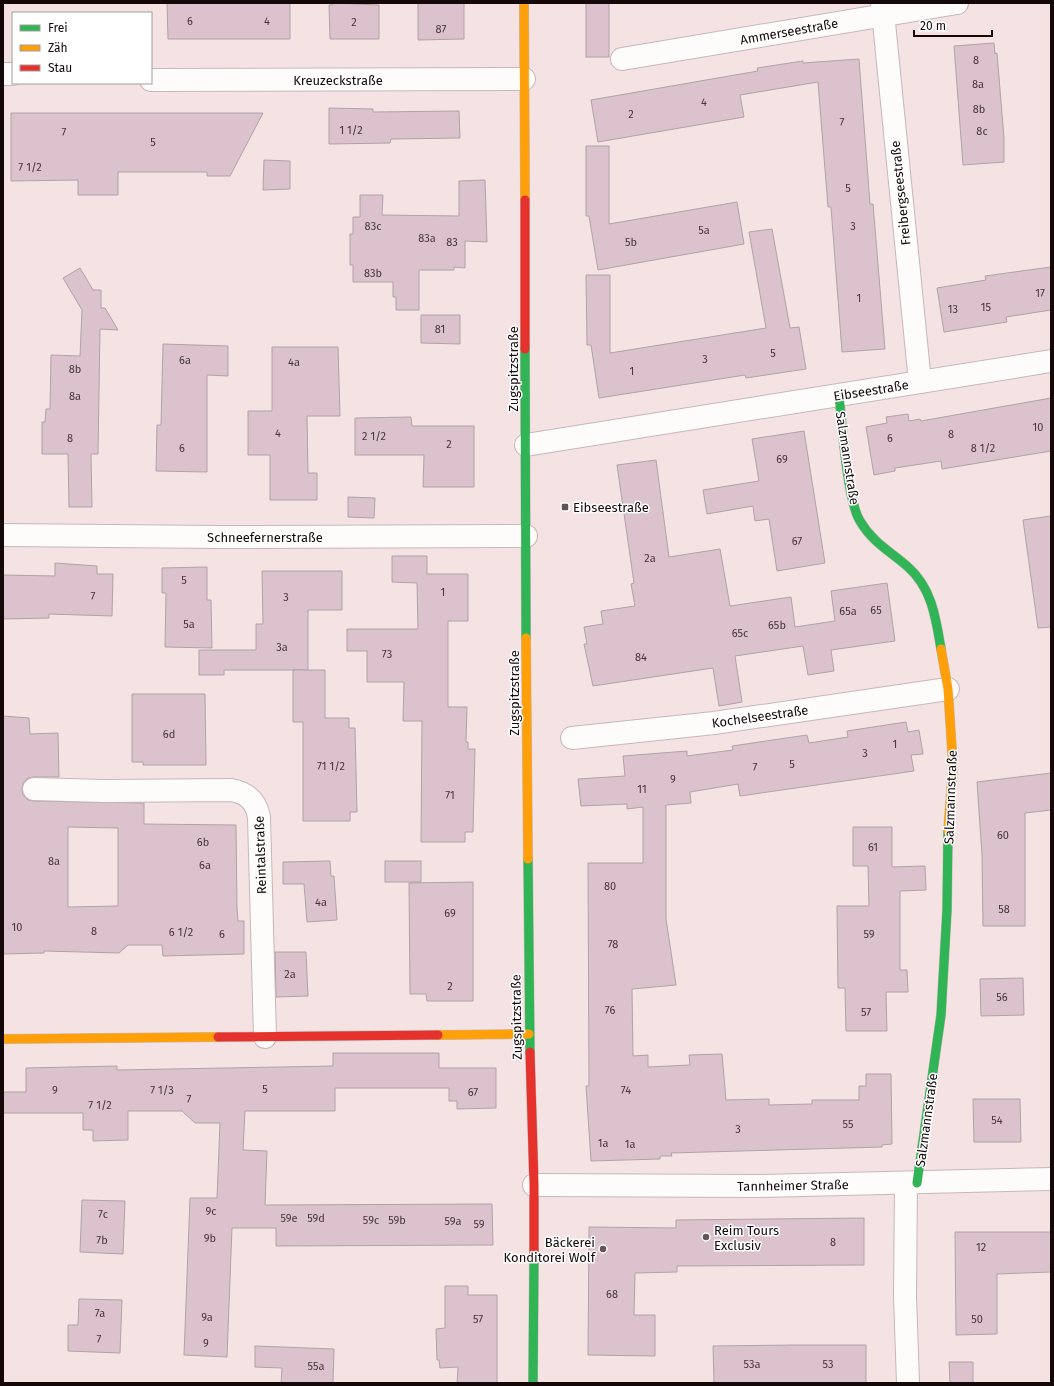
<svg xmlns="http://www.w3.org/2000/svg" width="1054" height="1386" font-family="'Fira Sans',sans-serif">
  <style>
    .building { fill: #dbc2cd; stroke: #b0a2a6; fill-rule: evenodd }
    .lines { fill: none; stroke-linecap: round; stroke-linejoin: round }
    .street-casing { stroke: #c6b8b8; stroke-width: 24 }
    .fast-casing { stroke: #c6b8b8; stroke-width: 10 }
    .slow-casing { stroke: #c6b8b8; stroke-width: 10 }
    .jam-casing { stroke: #c6b8b8; stroke-width: 10 }
    .street { stroke: #fefbfb; stroke-width: 22 }
    .fast { stroke: #30b455; stroke-width: 9 }
    .slow { stroke: #ff9f0a; stroke-width: 9 }
    .jam { stroke: #e5322d; stroke-width: 9 }
    .poi-dot { fill: #635556; stroke: #fff; stroke-width: 1.5 }
    .labels { text-anchor: middle; stroke-width: 3; stroke-linejoin: round; paint-order: stroke }
    .number-label { font-size: 11px; fill: #46363a }
    .street-label { font-size: 13px; fill: #140809; stroke: #fff }
    .poi-label { font-size: 13px; fill: #140809; stroke: #fff; text-anchor: start }
  </style>
  <rect width="100%" height="100%" fill="#f5e3e4"/>
  <g class="building">
    <polygon points="167,3 290,3 290,39 168,39"/>
    <polygon points="332,3 379,5 379,39 330,39 329,5 332,5"/>
    <polygon points="418,3 464,3 464,39 418,40"/>
    <rect x="586" y="3" width="23" height="54"/>
    <polygon points="994,43 995,54 997,53 1004,138 1004,162 963,165 954,46"/>
    <polygon points="859,59 870,204 873,204 885,349 842,352 831,207 828,207 818,82 740,95 744,117 598,142 591,100 758,71 757,68 803,61 803,63"/>
    <polygon points="329,108 373,109 373,112 459,111 460,138 391,139 390,143 329,144"/>
    <polygon points="11,113 263,113 230,176 207,176 207,172 118,172 118,195 78,195 78,180 11,181"/>
    <polygon points="586,146 609,146 609,224 737,202 744,244 598,270 589,216 586,216"/>
    <polygon points="264,160 290,161 290,189 263,190"/>
    <polygon points="485,180 487,242 465,241 465,268 454,267 454,270 419,270 419,310 396,310 396,297 393,297 393,282 353,282 353,265 350,265 350,234 353,234 353,217 360,217 360,195 383,195 382,215 459,216 459,181"/>
    <polygon points="772,229 790,328 799,327 806,369 746,378 745,375 599,398 591,345 587,345 586,275 610,275 610,353 766,328 749,232"/>
    <polygon points="1051,267 1051,310 1006,317 1007,322 944,332 937,288 986,280 985,276"/>
    <polygon points="80,268 93,290 101,290 101,308 105,308 118,330 100,329 98,454 91,454 92,507 69,507 68,454 42,454 42,422 45,422 46,409 50,409 51,355 80,356 82,310 63,278"/>
    <polygon points="421,315 460,315 460,344 421,343"/>
    <polygon points="163,344 228,346 228,376 207,375 207,472 156,471 157,425 161,425"/>
    <polygon points="272,347 338,347 340,416 307,416 308,473 317,473 317,500 270,500 270,455 248,455 248,411 272,411"/>
    <polygon points="1051,398 1051,451 942,469 941,461 895,468 895,471 874,475 866,427 887,423 886,417 908,414 909,421 920,419 921,421"/>
    <polygon points="411,417 412,426 474,426 474,487 423,487 424,455 355,455 355,418"/>
    <polygon points="804,431 825,563 777,571 769,519 755,521 753,506 707,514 703,490 759,481 752,439"/>
    <polygon points="656,460 669,557 720,549 730,606 791,597 795,627 835,621 831,591 887,583 895,641 831,650 834,671 808,675 803,646 735,656 742,702 731,704 719,706 713,668 593,686 584,644 587,644 584,627 603,624 601,611 635,606 631,584 634,583 617,465"/>
    <polygon points="348,497 375,498 374,518 348,517"/>
    <polygon points="1051,516 1051,627 1038,628 1023,520"/>
    <polygon points="392,556 427,556 427,574 468,574 468,621 448,621 448,707 467,707 466,742 468,742 468,749 475,749 473,832 465,832 465,842 421,842 422,721 403,721 404,682 367,682 367,651 347,651 347,629 418,629 417,583 392,582"/>
    <polygon points="55,563 97,566 97,574 113,574 112,616 49,614 49,618 3,619 3,575 55,576"/>
    <polygon points="207,567 207,600 211,600 212,648 165,647 166,593 162,593 162,568"/>
    <polygon points="262,571 342,571 342,610 308,610 308,670 224,670 224,675 199,675 199,650 256,650 256,624 263,624"/>
    <polygon points="293,670 325,670 325,718 349,718 349,728 355,728 357,812 350,812 350,821 303,821 303,722 293,722"/>
    <polygon points="132,694 205,694 206,765 143,765 143,762 132,762"/>
    <path d="M 3,716 L 29,718 L 30,734 L 58,733 L 59,777 L 34,777 L 28,778 L 23,783 L 22,789 L 23,795 L 28,800 L 34,801 L 144,803 L 144,824 L 236,825 L 237,908 L 238,921 L 244,921 L 244,954 L 163,956 L 162,945 L 128,945 L 119,953 L 44,951 L 44,953 L 3,954 ZM 68,827 L 118,828 L 118,906 L 68,907 Z"/>
    <polygon points="906,722 908,732 919,730 923,754 911,755 914,771 740,796 738,784 690,792 691,803 666,805 666,919 676,985 632,989 633,1056 648,1055 648,1067 690,1065 689,1055 722,1054 726,1100 769,1099 769,1105 812,1104 812,1100 859,1100 859,1086 866,1086 866,1074 891,1074 892,1144 882,1145 882,1147 671,1153 672,1156 660,1156 660,1159 591,1161 586,1086 589,1086 588,863 643,863 643,807 627,809 627,804 581,806 578,779 625,776 623,756 687,751 687,756 733,750 732,746 807,735 809,743 848,737 847,731"/>
    <polygon points="1051,773 1051,810 1025,813 1025,926 983,926 982,855 977,782"/>
    <polygon points="853,827 892,827 892,867 925,866 926,890 900,891 900,970 907,970 908,992 886,992 887,1031 846,1031 845,988 838,988 837,906 869,906 868,866 853,866"/>
    <polygon points="330,861 331,876 334,876 337,920 307,922 304,884 283,884 283,862"/>
    <rect x="385" y="861" width="36" height="21"/>
    <polygon points="473,882 473,1001 427,1001 426,994 410,994 409,883"/>
    <polygon points="275,952 306,952 308,996 276,997"/>
    <polygon points="1023,978 1024,1015 981,1016 980,979"/>
    <polygon points="333,1053 439,1053 439,1068 496,1068 496,1108 457,1109 457,1101 449,1101 449,1088 335,1088 335,1111 245,1111 243,1150 267,1151 265,1205 492,1204 493,1245 276,1246 276,1228 232,1228 227,1357 184,1355 190,1198 217,1198 220,1123 195,1123 182,1111 128,1111 128,1140 93,1141 93,1130 83,1130 83,1113 3,1113 3,1092 26,1092 26,1068 117,1066 117,1070 333,1066"/>
    <polygon points="973,1099 1020,1099 1021,1142 974,1142"/>
    <polygon points="82,1200 125,1201 123,1254 80,1252"/>
    <polygon points="864,1218 864,1265 677,1266 677,1272 635,1273 634,1315 655,1315 655,1356 588,1355 589,1227 676,1228 676,1220"/>
    <polygon points="955,1232 1051,1232 1051,1272 997,1274 997,1334 956,1335"/>
    <polygon points="445,1286 468,1286 468,1295 497,1295 497,1383 457,1383 458,1367 440,1368 439,1360 437,1360 436,1329 445,1328"/>
    <polygon points="79,1299 122,1300 120,1353 68,1351 68,1325 78,1325"/>
    <polygon points="795,1345 866,1345 866,1383 714,1383 713,1346"/>
    <polygon points="255,1346 334,1349 333,1383 281,1383 282,1368 255,1367"/>
    <polygon points="949,1362 973,1362 973,1383 950,1383"/>
  </g>
  <g class="lines">
    <g class="street-casing">
      <g id="street">
        <polyline points="882,3 920,382"/>
        <polyline points="622,59 957,3"/>
        <polyline points="3,74 13,74"/>
        <polyline points="151,80 524,79"/>
        <polyline points="526,445 1051,361"/>
        <polyline points="3,535 218,537 526,536"/>
        <polyline points="572,738 714,723 948,689"/>
        <path d="M 34,789 L 104,791 L 231,790 C 248,793 256,801 259,817 L 265,1037"/>
        <polyline points="906,1183 905,1296 908,1383"/>
        <polyline points="534,1185 757,1186 1051,1179"/>
      </g>
    </g>
    <g class="fast-casing">
      <g id="fast">
        <polyline points="525,349 526,638"/>
        <path d="M 839,395 C 842,423 847,500 860,521 C 873,543 890,551 908,567 C 932,588 936,619 941,649"/>
        <polyline points="528,859 530,1052"/>
        <polyline points="917,1183 941,1015 947,910 948,831"/>
        <polyline points="533,1383 534,1255"/>
      </g>
    </g>
    <g class="slow-casing">
      <g id="slow">
        <polyline points="524,3 525,200"/>
        <polyline points="526,638 528,859"/>
        <polyline points="941,649 948,689 953,766 948,831"/>
        <polyline points="438,1035 529,1034"/>
        <polyline points="3,1039 218,1037"/>
      </g>
    </g>
    <g class="jam-casing">
      <g id="jam">
        <polyline points="525,200 525,349"/>
        <polyline points="218,1037 438,1035"/>
        <polyline points="530,1052 534,1185 534,1255"/>
      </g>
    </g>
    <use href="#street" class="street"/>
    <use href="#fast" class="fast"/>
    <use href="#slow" class="slow"/>
    <use href="#jam" class="jam"/>
  </g>
  <g class="poi-dot">
    <rect x="561" y="503" width="8" height="8" rx="2"/>
    <circle cx="706" cy="1237" r="4"/>
    <circle cx="603" cy="1249" r="4"/>
  </g>
  <g class="labels">
    <g class="number-label">
      <text x="190" y="25">6</text>
      <text x="267" y="25">4</text>
      <text x="354" y="26">2</text>
      <text x="441" y="33">87</text>
      <text x="976" y="64">8</text>
      <text x="978" y="88">8a</text>
      <text x="704" y="106">4</text>
      <text x="979" y="113">8b</text>
      <text x="631" y="118">2</text>
      <text x="842" y="126">7</text>
      <text x="351" y="134">1 1/2</text>
      <text x="982" y="135">8c</text>
      <text x="64" y="136">7</text>
      <text x="153" y="146">5</text>
      <text x="30" y="171">7 1/2</text>
      <text x="848" y="192">5</text>
      <text x="373" y="230">83c</text>
      <text x="853" y="230">3</text>
      <text x="704" y="234">5a</text>
      <text x="427" y="242">83a</text>
      <text x="452" y="246">83</text>
      <text x="631" y="246">5b</text>
      <text x="373" y="277">83b</text>
      <text x="1040" y="297">17</text>
      <text x="859" y="302">1</text>
      <text x="986" y="311">15</text>
      <text x="953" y="313">13</text>
      <text x="440" y="333">81</text>
      <text x="773" y="357">5</text>
      <text x="705" y="363">3</text>
      <text x="185" y="364">6a</text>
      <text x="294" y="366">4a</text>
      <text x="75" y="373">8b</text>
      <text x="632" y="375">1</text>
      <text x="75" y="400">8a</text>
      <text x="1038" y="431">10</text>
      <text x="278" y="437">4</text>
      <text x="951" y="438">8</text>
      <text x="374" y="440">2 1/2</text>
      <text x="70" y="442">8</text>
      <text x="890" y="442">6</text>
      <text x="449" y="448">2</text>
      <text x="182" y="452">6</text>
      <text x="983" y="452">8 1/2</text>
      <text x="782" y="463">69</text>
      <text x="797" y="545">67</text>
      <text x="650" y="562">2a</text>
      <text x="184" y="584">5</text>
      <text x="443" y="596">1</text>
      <text x="93" y="600">7</text>
      <text x="286" y="601">3</text>
      <text x="876" y="614">65</text>
      <text x="848" y="615">65a</text>
      <text x="189" y="628">5a</text>
      <text x="777" y="629">65b</text>
      <text x="740" y="637">65c</text>
      <text x="282" y="651">3a</text>
      <text x="387" y="658">73</text>
      <text x="641" y="661">84</text>
      <text x="169" y="738">6d</text>
      <text x="895" y="748">1</text>
      <text x="865" y="757">3</text>
      <text x="792" y="768">5</text>
      <text x="331" y="770">71 1/2</text>
      <text x="755" y="771">7</text>
      <text x="673" y="783">9</text>
      <text x="642" y="793">11</text>
      <text x="450" y="799">71</text>
      <text x="1003" y="839">60</text>
      <text x="203" y="846">6b</text>
      <text x="873" y="851">61</text>
      <text x="54" y="865">8a</text>
      <text x="205" y="869">6a</text>
      <text x="610" y="890">80</text>
      <text x="321" y="906">4a</text>
      <text x="1004" y="913">58</text>
      <text x="450" y="917">69</text>
      <text x="17" y="931">10</text>
      <text x="94" y="935">8</text>
      <text x="181" y="936">6 1/2</text>
      <text x="222" y="938">6</text>
      <text x="869" y="938">59</text>
      <text x="613" y="948">78</text>
      <text x="290" y="978">2a</text>
      <text x="450" y="990">2</text>
      <text x="1002" y="1001">56</text>
      <text x="610" y="1014">76</text>
      <text x="866" y="1016">57</text>
      <text x="265" y="1093">5</text>
      <text x="55" y="1094">9</text>
      <text x="162" y="1094">7 1/3</text>
      <text x="626" y="1094">74</text>
      <text x="473" y="1096">67</text>
      <text x="189" y="1103">7</text>
      <text x="100" y="1109">7 1/2</text>
      <text x="997" y="1124">54</text>
      <text x="848" y="1128">55</text>
      <text x="738" y="1133">3</text>
      <text x="603" y="1147">1a</text>
      <text x="630" y="1148">1a</text>
      <text x="211" y="1215">9c</text>
      <text x="103" y="1218">7c</text>
      <text x="289" y="1222">59e</text>
      <text x="316" y="1222">59d</text>
      <text x="371" y="1224">59c</text>
      <text x="397" y="1224">59b</text>
      <text x="453" y="1225">59a</text>
      <text x="479" y="1228">59</text>
      <text x="210" y="1242">9b</text>
      <text x="102" y="1244">7b</text>
      <text x="833" y="1246">8</text>
      <text x="981" y="1251">12</text>
      <text x="612" y="1298">68</text>
      <text x="100" y="1317">7a</text>
      <text x="207" y="1321">9a</text>
      <text x="478" y="1323">57</text>
      <text x="977" y="1323">50</text>
      <text x="99" y="1343">7</text>
      <text x="206" y="1347">9</text>
      <text x="752" y="1368">53a</text>
      <text x="828" y="1368">53</text>
      <text x="316" y="1370">55a</text>
    </g>
    <g class="street-label">
      <text transform="translate(789 31) rotate(-10)" y="5">Ammerseestraße</text>
      <text x="338" y="85">Kreuzeckstraße</text>
      <text transform="translate(900 193) rotate(-96)" y="5">Freibergseestraße</text>
      <text transform="translate(513 369) rotate(-90)" y="5">Zugspitzstraße</text>
      <text transform="translate(871 390) rotate(-9)" y="5">Eibseestraße</text>
      <text transform="translate(848 458) rotate(81)" y="5">Salzmannstraße</text>
      <text x="265" y="542">Schneefernerstraße</text>
      <text transform="translate(514 693) rotate(-90)" y="5">Zugspitzstraße</text>
      <text transform="translate(760 716) rotate(-8)" y="5">Kochelseestraße</text>
      <text transform="translate(950 797) rotate(-88)" y="5">Salzmannstraße</text>
      <text transform="translate(260 855) rotate(-92)" y="5">Reintalstraße</text>
      <text transform="translate(516 1017) rotate(-91)" y="5">Zugspitzstraße</text>
      <text transform="translate(926 1120) rotate(-82)" y="5">Salzmannstraße</text>
      <text transform="translate(793 1185) rotate(-1)" y="5">Tannheimer Straße</text>
    </g>
    <g class="poi-label">
      <text x="573" y="512">Eibseestraße</text>
      <text x="714" y="1235">Reim Tours<tspan x="714" dy="15">Exclusiv</tspan></text>
      <text x="595" y="1247" text-anchor="end">Bäckerei<tspan x="595" dy="15">Konditorei Wolf</tspan></text>
    </g>
  </g>
  <rect width="1054" height="1386" fill="none" stroke="#140809" stroke-width="8"/>
  <rect x="12" y="12" width="140" height="72" fill="#ffffff" stroke="#a19c9d"/>
  <rect x="20" y="25" width="20" height="6" fill="#30b455" stroke="#a19c9d"/>
  <text x="48" y="32" font-size="12" fill="#140809">Frei</text>
  <rect x="20" y="45" width="20" height="6" fill="#ff9f0a" stroke="#a19c9d"/>
  <text x="48" y="52" font-size="12" fill="#140809">Zäh</text>
  <rect x="20" y="65" width="20" height="6" fill="#e5322d" stroke="#a19c9d"/>
  <text x="48" y="72" font-size="12" fill="#140809">Stau</text>
  <path d="M914 30v6h78v-6" fill="none" stroke="#140809" stroke-width="2"/>
  <text x="920" y="30" font-size="12" fill="#140809" stroke="#ffffff" stroke-width="3" paint-order="stroke">20 m</text>
</svg>
